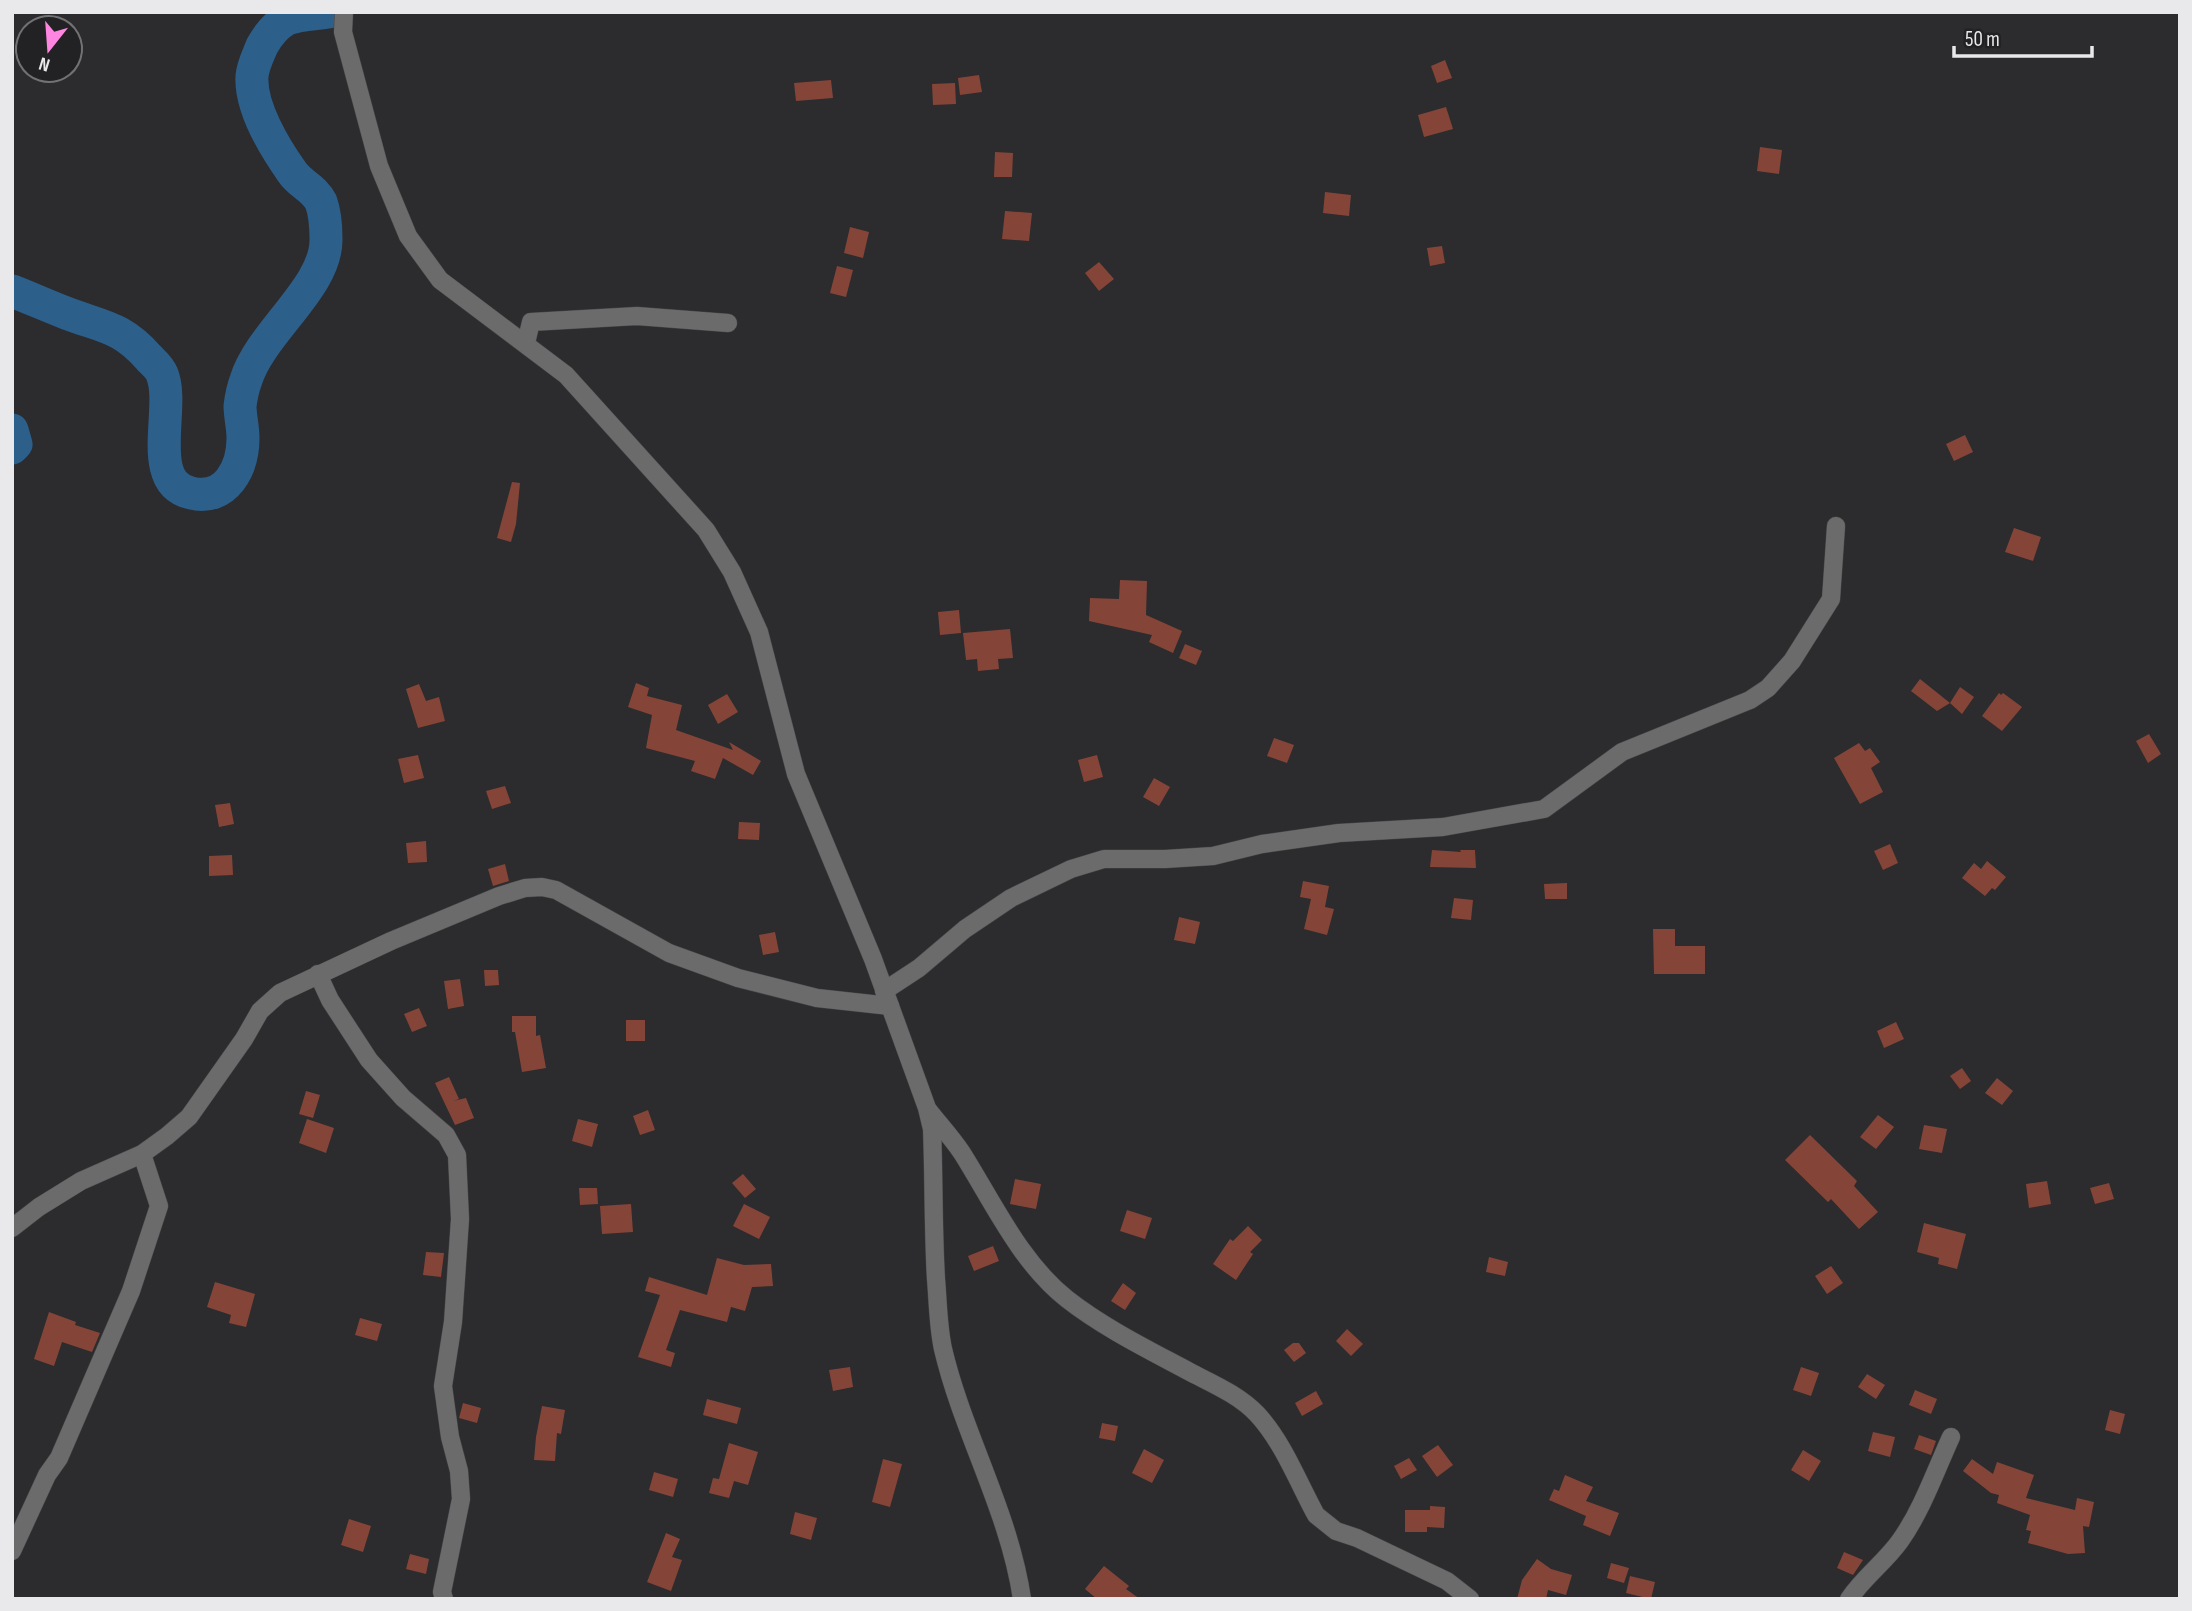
<svg xmlns="http://www.w3.org/2000/svg" width="2192" height="1611" font-family="'Sofia Sans Condensed',sans-serif">
  <style>
    .lines { fill: none; stroke-linecap: round; stroke-linejoin: round }
    .river { stroke: #2c5f8a; stroke-width: 33 }
    .building { fill: #844538 }
    .minor-casing { stroke: #464648; stroke-width: 19 }
    .minor { stroke: #6c6b6c; stroke-width: 18 }
  </style>
  <rect width="100%" height="100%" fill="#2c2b2e"/>
  <g class="lines">
    <g class="river">
      <path d="M 12,291 C 30,298 48,306 66,313 C 102,327 121,326 149,358 C 153,362 160,368 162,374 C 176,407 144,482 191,493 C 226,502 243,468 243,438 C 243,427 240,416 240,406 C 241,398 243,388 246,380 C 261,332 327,287 326,239 C 326,228 325,213 321,202 C 314,188 301,185 292,172 C 275,148 250,107 252,76 C 253,65 258,56 262,46 C 268,35 276,25 287,19 C 299,14 316,14 329,12"/>
      <polyline points="12,430 16,444 12,448"/>
    </g>
  </g>
  <g class="building">
    <polygon points="1445,60 1452,78 1437,83 1431,66"/>
    <polygon points="979,75 982,92 960,95 958,78"/>
    <polygon points="831,80 833,98 796,101 794,83"/>
    <polygon points="955,83 956,104 933,105 932,84"/>
    <polygon points="1446,107 1453,129 1424,137 1418,115"/>
    <polygon points="1760,147 1782,150 1779,174 1757,171"/>
    <polygon points="995,152 1013,153 1012,177 994,177"/>
    <polygon points="1325,192 1351,195 1349,216 1323,213"/>
    <polygon points="1005,211 1032,213 1029,241 1002,239"/>
    <polygon points="850,227 869,232 863,258 844,253"/>
    <polygon points="1442,246 1445,263 1430,266 1427,248"/>
    <polygon points="1099,262 1114,279 1099,291 1085,273"/>
    <polygon points="837,266 853,270 846,297 830,293"/>
    <polygon points="1965,435 1973,452 1954,461 1946,444"/>
    <polygon points="512,482 520,483 516,524 511,542 497,538"/>
    <polygon points="2014,528 2041,537 2033,561 2005,552"/>
    <polygon points="1120,580 1147,581 1146,615 1182,631 1173,653 1149,642 1152,635 1089,621 1090,598 1119,599"/>
    <polygon points="959,610 961,633 940,635 938,612"/>
    <polygon points="1010,629 1013,658 998,659 999,669 978,671 977,659 966,660 963,633"/>
    <polygon points="1185,644 1202,651 1196,665 1179,658"/>
    <polygon points="1920,679 1950,703 1960,687 1974,697 1962,714 1950,703 1937,711 1911,691"/>
    <polygon points="636,683 649,688 647,696 682,705 676,730 733,750 729,742 761,761 753,775 723,758 715,779 691,771 695,761 646,748 652,715 628,707"/>
    <polygon points="419,684 426,701 439,697 445,721 418,728 406,689"/>
    <polygon points="1999,693 2001,695 2003,693 2022,707 2002,731 1982,716"/>
    <polygon points="727,694 738,712 718,724 708,705"/>
    <polygon points="2149,734 2161,754 2148,763 2136,741"/>
    <polygon points="1274,738 1294,745 1287,763 1267,756"/>
    <polygon points="1859,743 1865,751 1870,748 1880,762 1871,768 1883,792 1860,804 1834,758"/>
    <polygon points="418,755 424,778 404,783 398,759"/>
    <polygon points="1097,755 1103,777 1084,782 1078,760"/>
    <polygon points="1154,778 1170,787 1159,806 1143,797"/>
    <polygon points="505,786 511,803 492,809 486,791"/>
    <polygon points="230,803 234,824 219,827 215,805"/>
    <polygon points="739,822 760,823 759,840 738,839"/>
    <polygon points="426,841 427,862 408,863 406,843"/>
    <polygon points="1890,844 1898,863 1883,870 1874,851"/>
    <polygon points="1432,850 1461,852 1460,850 1475,850 1476,868 1430,867"/>
    <polygon points="232,855 233,875 209,876 209,856"/>
    <polygon points="1987,861 2006,877 1995,890 1992,888 1985,896 1962,878 1974,863 1981,869"/>
    <polygon points="505,864 509,881 493,886 488,869"/>
    <polygon points="1303,881 1329,886 1325,907 1334,909 1327,935 1304,929 1311,899 1300,897"/>
    <polygon points="1567,883 1567,899 1545,899 1544,884"/>
    <polygon points="1454,898 1473,900 1471,920 1451,918"/>
    <polygon points="1179,917 1200,922 1195,944 1174,940"/>
    <polygon points="1653,929 1675,929 1675,946 1705,946 1705,974 1654,974"/>
    <polygon points="775,932 779,952 763,955 759,935"/>
    <polygon points="484,970 498,970 499,985 485,986"/>
    <polygon points="460,979 464,1006 448,1009 444,981"/>
    <polygon points="419,1008 427,1026 412,1032 404,1014"/>
    <polygon points="512,1016 536,1016 536,1036 540,1035 546,1068 522,1072 515,1032 512,1032"/>
    <rect x="626" y="1020" width="19" height="21"/>
    <polygon points="1896,1022 1904,1039 1884,1048 1877,1031"/>
    <polygon points="1962,1068 1971,1081 1960,1089 1950,1076"/>
    <polygon points="449,1077 459,1099 453,1101 466,1098 474,1118 455,1125 435,1083"/>
    <polygon points="1997,1078 2013,1091 2002,1105 1985,1093"/>
    <polygon points="306,1091 320,1095 313,1118 299,1114"/>
    <polygon points="648,1110 655,1130 640,1135 633,1116"/>
    <polygon points="1878,1115 1894,1127 1876,1149 1860,1137"/>
    <polygon points="307,1119 334,1128 326,1153 299,1143"/>
    <polygon points="578,1119 598,1124 592,1147 572,1141"/>
    <polygon points="1924,1125 1947,1129 1942,1153 1919,1149"/>
    <polygon points="1810,1135 1857,1181 1854,1186 1878,1212 1859,1229 1831,1199 1828,1202 1785,1160"/>
    <polygon points="743,1174 756,1189 745,1198 732,1183"/>
    <polygon points="1015,1179 1041,1184 1036,1209 1010,1204"/>
    <polygon points="2047,1181 2051,1204 2029,1208 2026,1184"/>
    <polygon points="2109,1183 2114,1199 2095,1204 2090,1188"/>
    <polygon points="579,1188 597,1188 598,1204 580,1205"/>
    <polygon points="631,1204 633,1232 602,1234 600,1206"/>
    <polygon points="744,1204 770,1217 759,1239 733,1226"/>
    <polygon points="1127,1210 1152,1218 1145,1239 1120,1231"/>
    <polygon points="1924,1223 1966,1234 1957,1269 1938,1264 1939,1258 1917,1252"/>
    <polygon points="1248,1226 1262,1240 1250,1252 1253,1254 1236,1280 1213,1264 1230,1239 1233,1241"/>
    <polygon points="993,1246 999,1261 974,1271 968,1256"/>
    <polygon points="426,1252 444,1253 441,1277 423,1275"/>
    <polygon points="1489,1257 1508,1262 1505,1276 1486,1272"/>
    <polygon points="717,1258 744,1265 771,1264 773,1286 752,1287 745,1311 731,1307 727,1322 680,1310 666,1350 675,1353 671,1367 638,1357 660,1295 645,1291 649,1277 707,1295"/>
    <polygon points="1831,1266 1843,1283 1827,1294 1815,1276"/>
    <polygon points="215,1282 255,1294 246,1327 229,1323 231,1315 207,1307"/>
    <polygon points="1123,1283 1136,1293 1125,1310 1111,1301"/>
    <polygon points="49,1312 76,1322 75,1325 100,1333 92,1352 62,1342 54,1366 34,1359"/>
    <polygon points="360,1318 382,1324 377,1341 355,1335"/>
    <polygon points="1347,1329 1363,1344 1351,1356 1336,1341"/>
    <polygon points="1293,1343 1299,1343 1306,1353 1294,1362 1284,1350"/>
    <polygon points="850,1367 853,1387 833,1391 829,1370"/>
    <polygon points="1801,1367 1819,1373 1811,1396 1793,1390"/>
    <polygon points="1867,1374 1885,1385 1876,1399 1858,1387"/>
    <polygon points="1915,1390 1937,1399 1931,1414 1909,1405"/>
    <polygon points="1316,1391 1323,1404 1302,1416 1295,1403"/>
    <polygon points="707,1399 741,1408 737,1424 703,1415"/>
    <polygon points="463,1403 481,1408 477,1423 459,1418"/>
    <polygon points="542,1406 565,1410 561,1434 557,1433 555,1461 534,1460 536,1437"/>
    <polygon points="2110,1410 2125,1414 2120,1434 2105,1430"/>
    <polygon points="1102,1423 1118,1426 1115,1441 1099,1438"/>
    <polygon points="1873,1432 1895,1437 1890,1457 1868,1451"/>
    <polygon points="1919,1435 1936,1441 1931,1455 1914,1449"/>
    <polygon points="729,1443 758,1452 748,1485 734,1481 729,1498 709,1493 713,1478 719,1479"/>
    <polygon points="1438,1445 1453,1465 1437,1477 1422,1456"/>
    <polygon points="1144,1449 1164,1460 1152,1483 1132,1473"/>
    <polygon points="1803,1450 1821,1461 1809,1481 1791,1470"/>
    <polygon points="1409,1458 1417,1470 1401,1479 1394,1466"/>
    <polygon points="883,1459 902,1464 890,1507 872,1502"/>
    <polygon points="1972,1459 1993,1474 1997,1462 2034,1475 2026,1498 2075,1510 2077,1498 2094,1502 2089,1527 2083,1526 2085,1553 2068,1554 2028,1543 2031,1531 2026,1530 2030,1515 1997,1503 1999,1495 1991,1493 1963,1471"/>
    <polygon points="654,1472 678,1479 673,1497 649,1490"/>
    <polygon points="1565,1475 1593,1487 1586,1501 1619,1513 1610,1536 1583,1525 1586,1516 1549,1500 1554,1489 1559,1491"/>
    <polygon points="1430,1506 1445,1507 1444,1528 1427,1527 1427,1532 1405,1532 1405,1510 1430,1510"/>
    <polygon points="795,1512 817,1518 811,1540 790,1534"/>
    <polygon points="349,1519 371,1526 363,1552 341,1545"/>
    <polygon points="666,1533 680,1539 672,1557 682,1560 671,1591 647,1582"/>
    <polygon points="1844,1552 1863,1560 1853,1575 1837,1568"/>
    <polygon points="410,1554 429,1559 426,1574 406,1569"/>
    <polygon points="1537,1559 1551,1569 1572,1575 1566,1595 1548,1590 1546,1599 1517,1599 1522,1580"/>
    <polygon points="1611,1563 1629,1568 1624,1583 1607,1578"/>
    <polygon points="1104,1566 1129,1586 1126,1589 1140,1599 1097,1599 1085,1589"/>
    <polygon points="1630,1576 1655,1582 1651,1599 1626,1593"/>
  </g>
  <g class="lines">
    <g class="minor-casing">
      <g id="minor">
        <path d="M 344,12 L 343,32 L 379,166 L 408,236 L 440,280 L 566,375 L 706,530 L 732,572 L 759,632 L 796,774 L 873,959 L 927,1108 L 932,1129 C 934,1179 933,1229 936,1279 C 938,1302 938,1326 943,1349 C 963,1434 1009,1511 1022,1599"/>
        <polyline points="526,343 531,322 637,316 728,323"/>
        <polyline points="318,974 330,1000 369,1060 403,1098 446,1135 457,1155 460,1219 453,1322 443,1386 450,1437 459,1471 461,1499 442,1592 444,1599"/>
        <polyline points="884,991 919,968 965,929 1011,898 1071,869 1104,859 1165,859 1213,856 1262,844 1339,833 1443,827 1544,809 1622,752 1750,700 1768,688 1792,661 1831,599 1836,526"/>
        <path d="M 929,1111 C 940,1125 952,1138 962,1153 C 993,1202 1020,1262 1067,1299 C 1104,1328 1149,1350 1190,1372 C 1213,1384 1239,1395 1257,1414 C 1283,1442 1298,1482 1316,1515 L 1336,1531 L 1357,1538 L 1447,1581 L 1470,1599"/>
        <polyline points="12,1228 39,1207 81,1181 142,1154 167,1136 189,1117 244,1039 260,1011 280,993 391,941 499,896 525,888 542,887 556,890 669,953 738,978 817,998 890,1006"/>
        <polyline points="12,1551 47,1475 59,1458 131,1291 159,1206 142,1154"/>
        <path d="M 1849,1599 C 1864,1577 1885,1562 1900,1541 C 1922,1510 1935,1472 1951,1437"/>
      </g>
    </g>
    <use href="#minor" class="minor"/>
  </g>
  <rect width="2192" height="1611" fill="none" stroke="#e9e9eb" stroke-width="28"/>
  <g transform="translate(49 49) rotate(197)"><circle r="33" fill="#222224" stroke="#727274" stroke-width="2"/>
  <path d="M0-5L12 26L0 18L-12 26Z" fill="#fe85e0"/>
  <text y="-10" font-size="19" font-weight="bold" text-anchor="middle" fill="#e9e9eb">N</text>
  </g>
  <path d="M1954 46v10h138v-10" fill="none" stroke="#e9e9eb" stroke-width="3.5"/>
  <text x="1965" y="46" font-size="21" fill="#e9e9eb" stroke="#222224" stroke-width="5" paint-order="stroke">50 m</text>
</svg>
